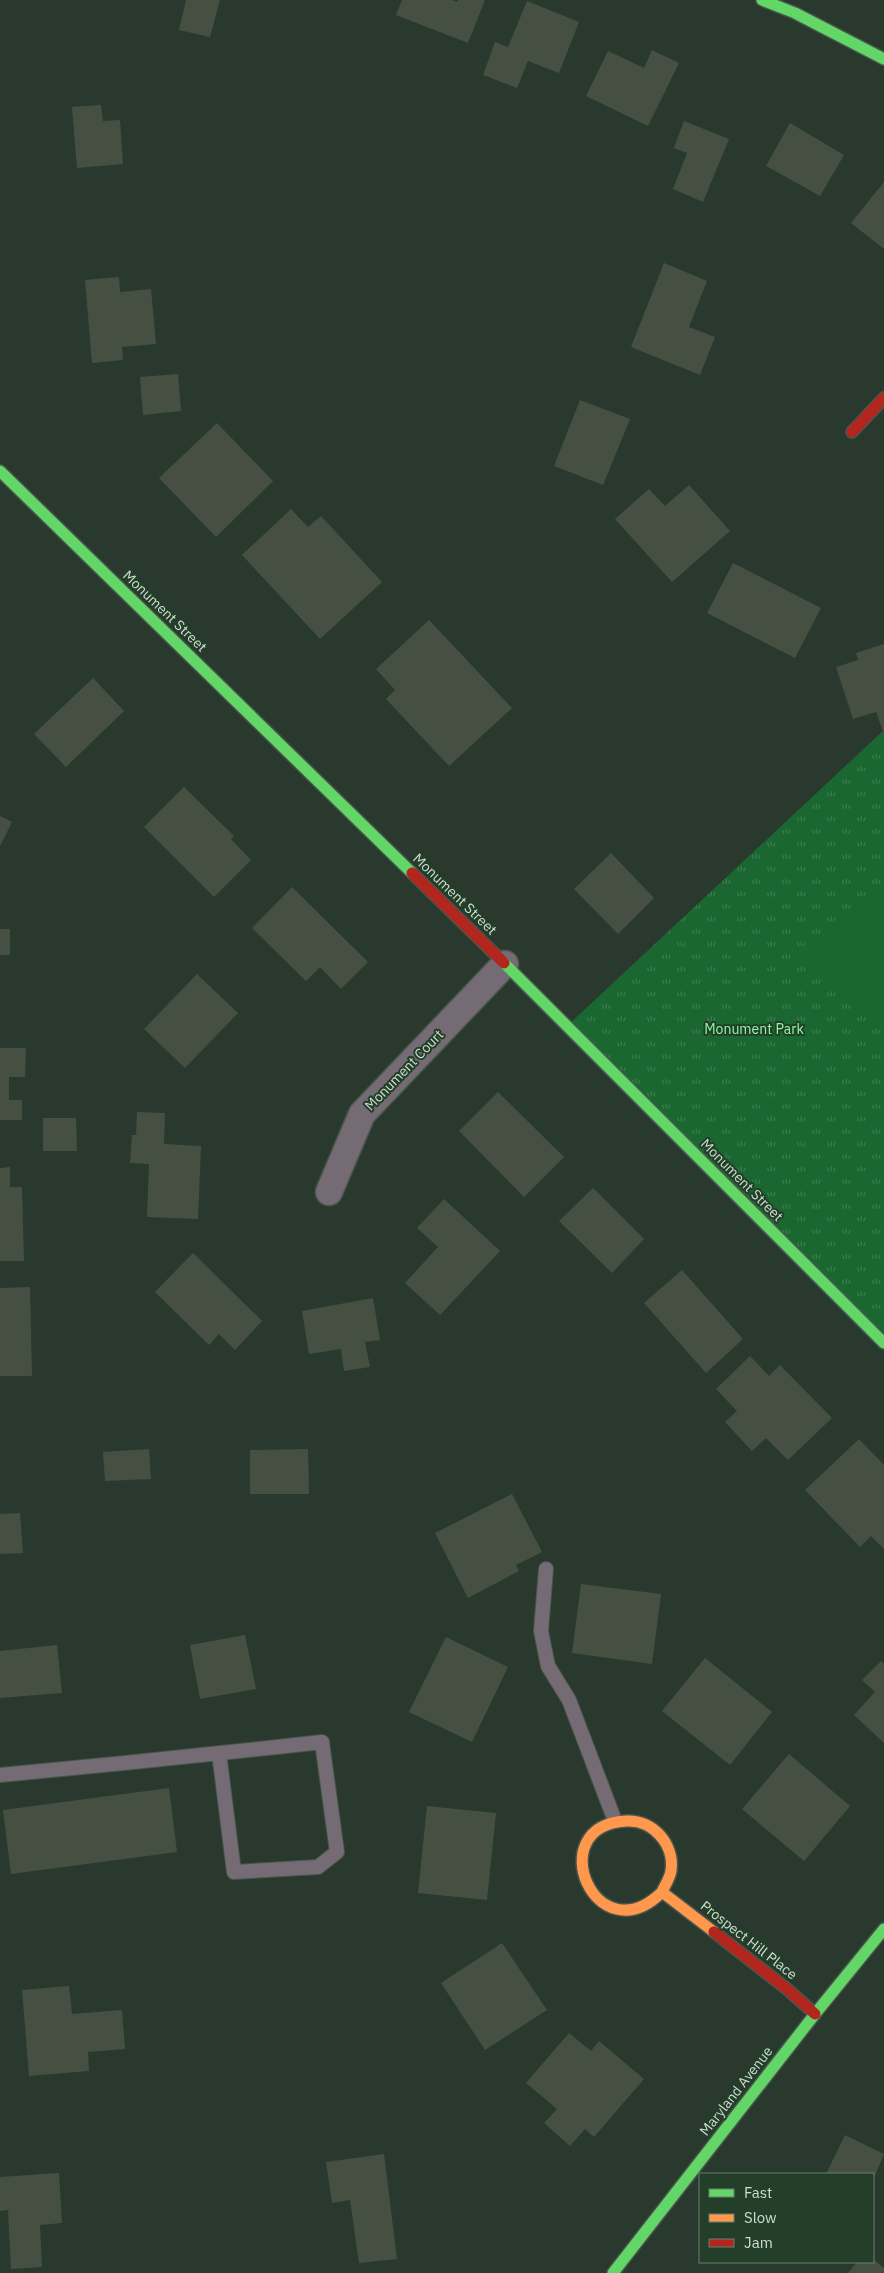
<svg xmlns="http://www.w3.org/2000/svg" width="884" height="2273" font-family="'IBM Plex Sans',sans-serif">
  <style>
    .park { fill: url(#park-tufts) }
    .pitch { fill: #1b6732 }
    .building { fill: #455043 }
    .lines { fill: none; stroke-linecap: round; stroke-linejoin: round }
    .lane-casing { stroke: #49554b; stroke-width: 16 }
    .street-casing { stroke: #49554b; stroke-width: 29 }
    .fast-casing { stroke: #49554b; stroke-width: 14 }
    .slow-casing { stroke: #49554b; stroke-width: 14 }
    .jam-casing { stroke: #49554b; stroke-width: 14 }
    .lane { stroke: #756b74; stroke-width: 14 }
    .street { stroke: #756b74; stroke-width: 26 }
    .fast { stroke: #63d668; stroke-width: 11 }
    .slow { stroke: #ff974d; stroke-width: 11 }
    .jam { stroke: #b3261e; stroke-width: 11 }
    .labels { text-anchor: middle; stroke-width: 4; stroke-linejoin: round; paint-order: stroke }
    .street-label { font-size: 14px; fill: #cfded1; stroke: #243f29 }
    .park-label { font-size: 14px; fill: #8cfba3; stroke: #243f29 }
  </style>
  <defs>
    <pattern id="park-tufts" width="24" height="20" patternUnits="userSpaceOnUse" patternTransform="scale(1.25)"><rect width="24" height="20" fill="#1b6732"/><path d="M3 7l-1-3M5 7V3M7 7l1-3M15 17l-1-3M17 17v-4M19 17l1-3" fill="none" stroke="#3b7c4f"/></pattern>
  </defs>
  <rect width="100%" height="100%" fill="#2a392d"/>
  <polygon class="park" points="884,730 884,1343 567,1026"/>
  <polygon class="pitch" points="884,890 884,1030 792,955"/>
  <g class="building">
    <polygon points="186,0 220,0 210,37 179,30"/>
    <polygon points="402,0 452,0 457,2 458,0 485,0 468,43 396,15"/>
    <polygon points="527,1 579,22 559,73 528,61 517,88 483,75 495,42 508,47"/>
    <polygon points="652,50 679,63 648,126 586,96 608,51 644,68"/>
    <polygon points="101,105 103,121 120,120 123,164 77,168 72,107"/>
    <polygon points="684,121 729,139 703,202 673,189 687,153 674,148"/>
    <polygon points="790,123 844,155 820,196 766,166"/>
    <polygon points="884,182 884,249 851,223"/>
    <polygon points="664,263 707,281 689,327 715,337 700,375 631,347"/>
    <polygon points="119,277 120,292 151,289 156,344 122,347 123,360 92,363 85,280"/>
    <polygon points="178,374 181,411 143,415 140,377"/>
    <polygon points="580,400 630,419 603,485 554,466"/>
    <polygon points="217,423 273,481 216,537 159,478"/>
    <polygon points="689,485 730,531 672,582 615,519 649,489 665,506"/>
    <polygon points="291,509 308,527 321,516 382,582 320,639 242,555"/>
    <polygon points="733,563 821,608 795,658 707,613"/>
    <polygon points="429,620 512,708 449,766 386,699 395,690 376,669"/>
    <polygon points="884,644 884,734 876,712 853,719 836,667 858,660 856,653"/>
    <polygon points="93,678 124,711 66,767 34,734"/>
    <polygon points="184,787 234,836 231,839 251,860 214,897 144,827"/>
    <polygon points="0,816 12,822 0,846"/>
    <polygon points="611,853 654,898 618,934 574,889"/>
    <polygon points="292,887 368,962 341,989 320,967 306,981 252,928"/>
    <rect x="0" y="929" width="10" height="26"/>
    <polygon points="197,974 238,1013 185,1068 144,1029"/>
    <polygon points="0,1048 26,1048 25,1077 9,1077 9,1100 22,1100 22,1120 0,1120"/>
    <polygon points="498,1092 564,1157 524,1197 459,1131"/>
    <polygon points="137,1112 165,1113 164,1144 201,1146 198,1219 147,1217 149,1164 130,1163 132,1135 136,1135"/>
    <polygon points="43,1118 76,1118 77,1151 43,1151"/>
    <polygon points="10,1167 10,1187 22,1187 24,1261 0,1261 0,1168"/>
    <polygon points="593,1188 644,1239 612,1273 559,1221"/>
    <polygon points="444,1199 500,1251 440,1315 405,1283 438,1247 417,1228"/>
    <polygon points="193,1253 262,1321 235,1350 219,1334 209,1345 155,1292"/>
    <polygon points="682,1270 743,1339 706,1373 644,1303"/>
    <polygon points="30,1287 32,1376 0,1376 0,1288"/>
    <polygon points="373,1298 380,1340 365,1342 370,1367 344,1371 341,1349 309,1354 302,1311"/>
    <polygon points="750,1356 769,1376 780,1365 832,1418 788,1460 766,1438 752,1451 725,1422 737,1411 716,1389"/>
    <polygon points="859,1439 884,1465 884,1549 871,1536 860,1547 805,1490"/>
    <polygon points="149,1449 151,1479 105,1481 103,1452"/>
    <polygon points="308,1449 309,1494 250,1494 250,1450"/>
    <polygon points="512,1494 542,1552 516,1565 519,1571 468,1598 435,1533"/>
    <polygon points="20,1513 23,1553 0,1554 0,1514"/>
    <polygon points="581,1584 661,1594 652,1664 572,1653"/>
    <polygon points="245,1635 256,1689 200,1699 190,1645"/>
    <polygon points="446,1637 508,1667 472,1742 409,1712"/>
    <polygon points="57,1645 62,1693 0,1698 0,1651"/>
    <polygon points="705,1658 772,1712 730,1765 662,1711"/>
    <polygon points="881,1661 884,1664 884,1743 854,1715 875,1692 862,1680"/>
    <polygon points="789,1754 850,1806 804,1861 742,1809"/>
    <polygon points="169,1788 177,1852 11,1874 3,1810"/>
    <polygon points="427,1806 496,1813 487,1900 418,1893"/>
    <polygon points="502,1943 547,2010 485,2050 441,1983"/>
    <polygon points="69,1986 72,2014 122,2010 125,2049 88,2052 89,2071 29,2076 22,1990"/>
    <polygon points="569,2033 591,2051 599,2041 644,2079 594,2137 585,2129 570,2146 544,2123 557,2109 526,2083"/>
    <polygon points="845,2135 884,2154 873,2180 873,2174 826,2174"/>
    <polygon points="384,2154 397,2259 359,2263 350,2200 332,2203 326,2162"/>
    <polygon points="59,2173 62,2223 40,2225 42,2267 11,2269 8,2210 0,2211 0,2177"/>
    <polygon points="873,2259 884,2268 884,2273 848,2273 857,2262 873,2262"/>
  </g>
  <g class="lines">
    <g class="lane-casing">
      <g id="lane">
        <polyline points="546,1569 541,1631 548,1666 569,1700 615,1821"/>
        <path d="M 0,1775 C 108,1765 215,1754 322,1742 L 337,1852 L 318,1867 L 234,1872 L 219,1753"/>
      </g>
    </g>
    <g class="street-casing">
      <polyline id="street" points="329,1192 362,1114 505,964"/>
    </g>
    <g class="fast-casing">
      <g id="fast">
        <polyline points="762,0 795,13 884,59"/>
        <polyline points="0,471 412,873"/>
        <polyline points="504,963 884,1343"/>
        <polyline points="613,2273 815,2014 884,1929"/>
      </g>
    </g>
    <g class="slow-casing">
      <path id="slow" d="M 662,1892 C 665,1885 670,1878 671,1871 C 675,1845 653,1819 626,1821 C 540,1826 596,1957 662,1892 L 714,1932"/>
    </g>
    <g class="jam-casing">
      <g id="jam">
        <polyline points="852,432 884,398"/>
        <polyline points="412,873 504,963"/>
        <polyline points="714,1932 787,1989 815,2014"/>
      </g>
    </g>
    <use href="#lane" class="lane"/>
    <use href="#street" class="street"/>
    <use href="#fast" class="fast"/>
    <use href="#slow" class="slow"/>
    <use href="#jam" class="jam"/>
  </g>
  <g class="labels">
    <g class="street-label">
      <text transform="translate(165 611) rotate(44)" y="5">Monument Street</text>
      <text transform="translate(455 894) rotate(44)" y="5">Monument Street</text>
      <text transform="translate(404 1070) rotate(-46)" y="5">Monument Court</text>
      <text transform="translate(742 1180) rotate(45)" y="5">Monument Street</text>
      <text transform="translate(749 1940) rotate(38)" y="5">Prospect Hill Place</text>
      <text transform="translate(736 2091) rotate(-52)" y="5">Maryland Avenue</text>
    </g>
    <g class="park-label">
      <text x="754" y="1034">Monument Park</text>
    </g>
  </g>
  <rect x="699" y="2173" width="175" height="90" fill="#243f29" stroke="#687f6c"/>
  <rect x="709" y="2189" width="25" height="8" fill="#63d668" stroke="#687f6c"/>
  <text x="744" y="2198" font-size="15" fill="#cfded1">Fast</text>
  <rect x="709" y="2214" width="25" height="8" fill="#ff974d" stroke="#687f6c"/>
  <text x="744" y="2223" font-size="15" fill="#cfded1">Slow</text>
  <rect x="709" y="2239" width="25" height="8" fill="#b3261e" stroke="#687f6c"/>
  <text x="744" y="2248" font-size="15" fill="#cfded1">Jam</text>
</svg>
